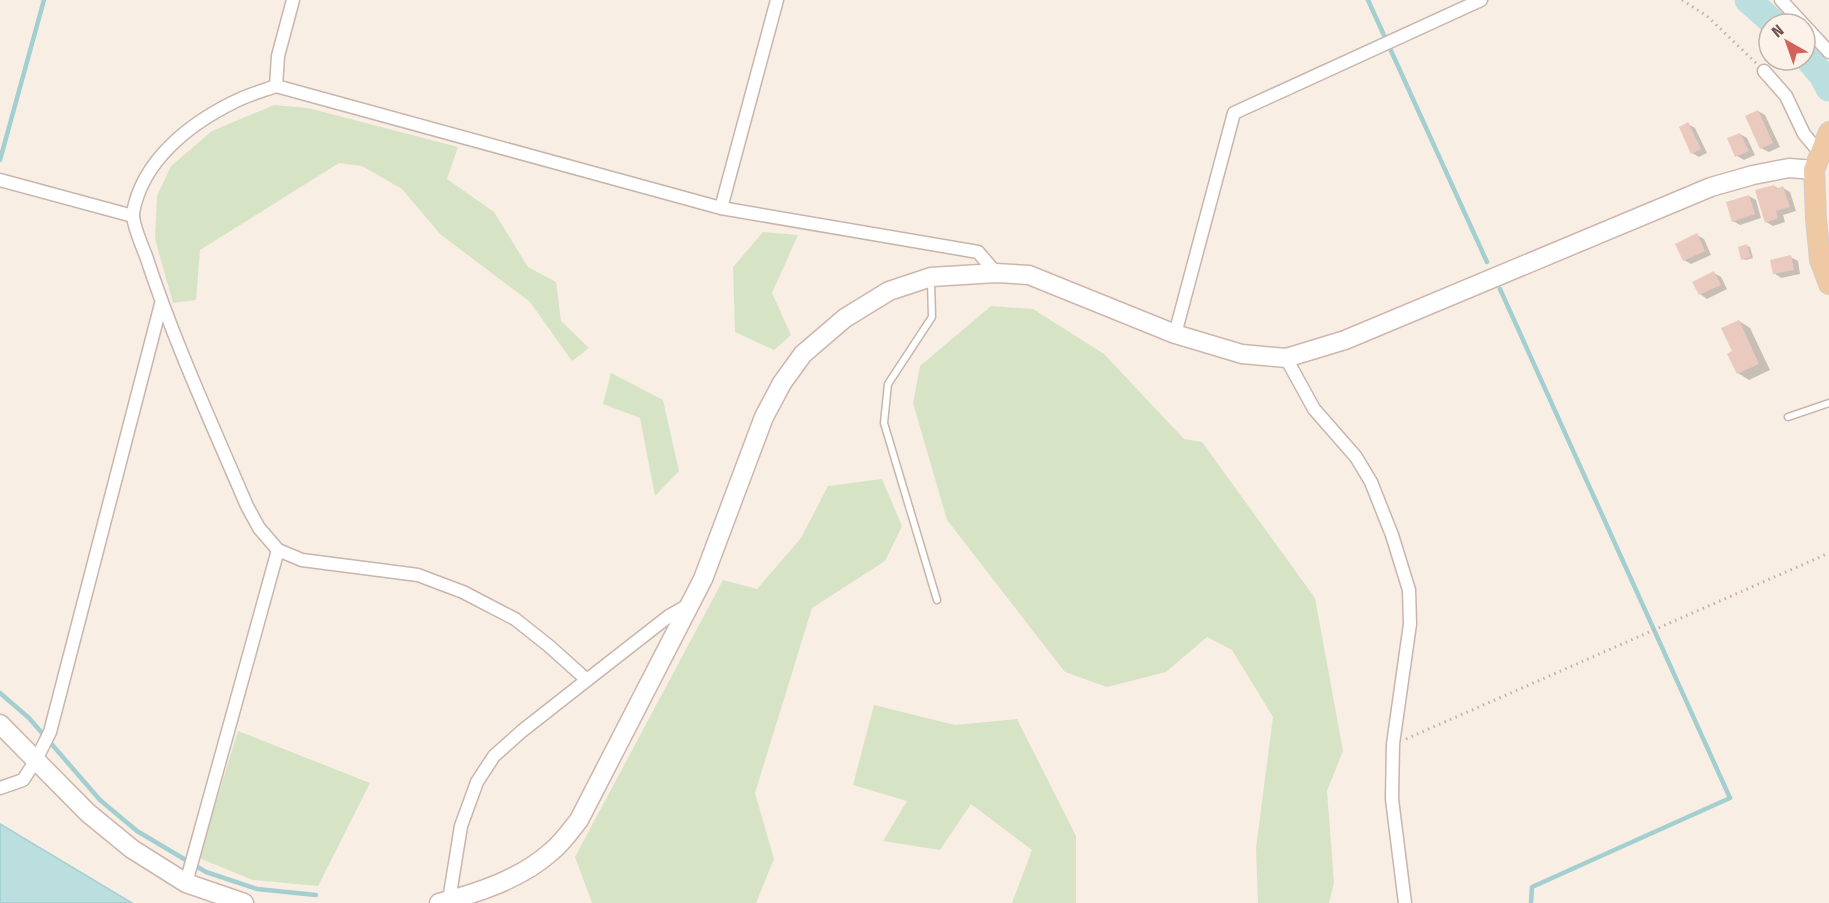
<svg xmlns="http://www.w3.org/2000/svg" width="1829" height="903" font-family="'Fira Sans Condensed',sans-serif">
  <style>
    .green { fill: #d6e4c5 }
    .water { fill: #bbdfdf; stroke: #a3cfd0; stroke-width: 1.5 }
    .shadow { fill: #0003 }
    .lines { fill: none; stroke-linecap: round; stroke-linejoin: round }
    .stream { stroke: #a3cfd0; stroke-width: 4.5 }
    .river { stroke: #bbdfdf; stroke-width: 27 }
    .building { fill: #eacabf }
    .lane-casing { stroke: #c8b5ac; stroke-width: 9 }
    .street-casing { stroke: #c8b5ac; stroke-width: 15 }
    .secondary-casing { stroke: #cdb6ad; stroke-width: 21 }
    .primary-casing { stroke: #d4ccca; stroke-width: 22 }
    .path { stroke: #cfada3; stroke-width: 3; stroke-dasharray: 1.5 4.5; stroke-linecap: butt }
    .lane { stroke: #fff; stroke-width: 6 }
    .street { stroke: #fff; stroke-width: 12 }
    .secondary { stroke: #fff; stroke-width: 18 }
    .primary { stroke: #efc8a4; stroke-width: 20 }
  </style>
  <rect width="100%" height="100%" fill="#f9eee4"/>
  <g class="green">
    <polygon points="274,105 308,108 458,147 447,179 494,212 528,267 556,282 561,321 589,348 572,361 530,302 440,234 402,189 362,166 339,163 200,250 196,300 173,303 155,239 157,196 171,166 212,131"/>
    <polygon points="763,232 798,235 772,293 791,335 774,350 735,332 733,267"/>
    <polygon points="991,306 1033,309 1104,354 1184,439 1202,442 1315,598 1343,751 1327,791 1334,883 1329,903 1258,903 1256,848 1273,717 1232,650 1207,637 1166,672 1107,687 1065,672 947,520 913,403 920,366"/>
    <polygon points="611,373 663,400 679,471 655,496 640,418 603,404"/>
    <polygon points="882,479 902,526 885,561 812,608 755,793 774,859 756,903 592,903 575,857 723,580 757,589 801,538 828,486"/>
    <polygon points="874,705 955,725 1017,719 1076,836 1076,903 1012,903 1032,850 971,804 940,850 883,841 907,801 853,785"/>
    <polygon points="238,731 370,783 318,886 253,880 199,858"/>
  </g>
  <polygon class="water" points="0,824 132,903 0,903"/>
  <g class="shadow">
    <polygon points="1758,111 1765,115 1780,147 1769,152 1761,148"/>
    <polygon points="1688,124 1695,128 1707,153 1699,157 1692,153"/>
    <polygon points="1740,134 1747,138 1755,155 1744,160 1737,156 1729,139"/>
    <polygon points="1774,186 1779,189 1783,188 1790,192 1796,211 1783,215 1785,222 1773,226 1766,222"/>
    <polygon points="1749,196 1756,200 1761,218 1740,225 1733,221"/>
    <polygon points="1697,235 1704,239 1711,255 1691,264 1684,260"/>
    <polygon points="1747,246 1750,247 1753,258 1746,260 1743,259"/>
    <polygon points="1790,257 1798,261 1800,274 1781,278 1774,273"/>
    <polygon points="1714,273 1721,277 1727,289 1707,299 1700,294"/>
    <polygon points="1739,321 1750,328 1770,370 1749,380 1738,373"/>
  </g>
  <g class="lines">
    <g class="stream">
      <polyline points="1368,0 1487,262"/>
      <polyline points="0,160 44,0"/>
      <polyline points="1500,289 1730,798 1532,887 1531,903"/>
      <polyline points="0,693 29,718 100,800 137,831 206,872 257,889 316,895"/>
    </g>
    <g class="river">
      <polyline points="1748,0 1775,24"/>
      <polyline points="1805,55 1822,75 1829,88"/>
    </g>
  </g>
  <g class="building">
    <polygon points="1758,110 1773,143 1760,149 1745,116"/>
    <polygon points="1688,122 1701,149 1691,154 1679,127"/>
    <polygon points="1740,133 1749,151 1735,157 1727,138"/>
    <polygon points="1774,185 1776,189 1783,186 1790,207 1776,211 1778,218 1765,223 1755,190"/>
    <polygon points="1749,195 1755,214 1732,222 1726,202"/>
    <polygon points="1697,233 1705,251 1683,261 1675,244"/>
    <polygon points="1747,244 1751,257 1741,260 1738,247"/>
    <polygon points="1791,255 1794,270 1773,274 1770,260"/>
    <polygon points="1714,271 1721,285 1699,295 1692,282"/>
    <polygon points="1739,320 1759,364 1737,374 1727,354 1732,351 1721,328"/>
  </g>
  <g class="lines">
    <g class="lane-casing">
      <g id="lane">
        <polyline points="931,281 932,317 888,384 884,423 937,600"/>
        <polyline points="1788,417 1829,403"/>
      </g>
    </g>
    <g class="street-casing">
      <g id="street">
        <polyline points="1781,0 1803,24"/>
        <polyline points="1805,26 1829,52"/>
        <polyline points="1764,71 1786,96 1804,134 1820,153"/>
        <polyline points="276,86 278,56 293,0"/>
        <polyline points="0,180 133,216"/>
        <polyline points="721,208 777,0"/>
        <polyline points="1175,334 1234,113 1481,0"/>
        <polyline points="1286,358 1314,409 1356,457 1371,482 1392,535 1409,590 1410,624 1393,744 1392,799 1405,903"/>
        <path d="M 587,680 L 549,646 L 515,619 L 463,592 L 418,575 L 302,560 L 278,550 L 259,528 L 247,506 C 212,424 174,342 146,256 C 142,246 132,223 133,213 C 142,161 189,124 234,102 C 247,95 262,91 276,86 L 721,208 L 978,252 L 996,273"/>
        <polyline points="0,788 23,780 36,760 50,732 161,304"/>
        <polyline points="186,883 278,550"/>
        <polyline points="449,900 461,826 477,782 494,756 522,731 587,680 669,616 690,604"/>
      </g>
    </g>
    <g class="secondary-casing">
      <g id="secondary">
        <polyline points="0,724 88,813 132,849 186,883 244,903"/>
        <path d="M 439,903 C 478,893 521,879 552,851 C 562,843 571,830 579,820 L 703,579 L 764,417 L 782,383 L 803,354 L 845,318 L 889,291 L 931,277 L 996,273 L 1029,275 L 1175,334 L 1242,354 L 1286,358 L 1345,340 L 1711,187 L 1753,175 L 1789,168 L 1814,170"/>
      </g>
    </g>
    <g class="primary-casing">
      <polyline id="primary" points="1829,132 1814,170 1816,218 1820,260 1829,284"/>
    </g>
    <g class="path">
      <polyline points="1682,0 1707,16 1756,63"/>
      <polyline points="1406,739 1829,553"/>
    </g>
    <use href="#lane" class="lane"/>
    <use href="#street" class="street"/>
    <use href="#secondary" class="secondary"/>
    <use href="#primary" class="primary"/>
  </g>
  <g transform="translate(1787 42) rotate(320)"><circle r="28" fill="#fcf2e9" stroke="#c3b3ab" stroke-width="1.5"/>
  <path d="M0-4.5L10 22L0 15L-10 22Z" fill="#d36259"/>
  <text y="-9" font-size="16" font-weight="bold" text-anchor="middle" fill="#6e544d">N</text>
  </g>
</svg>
